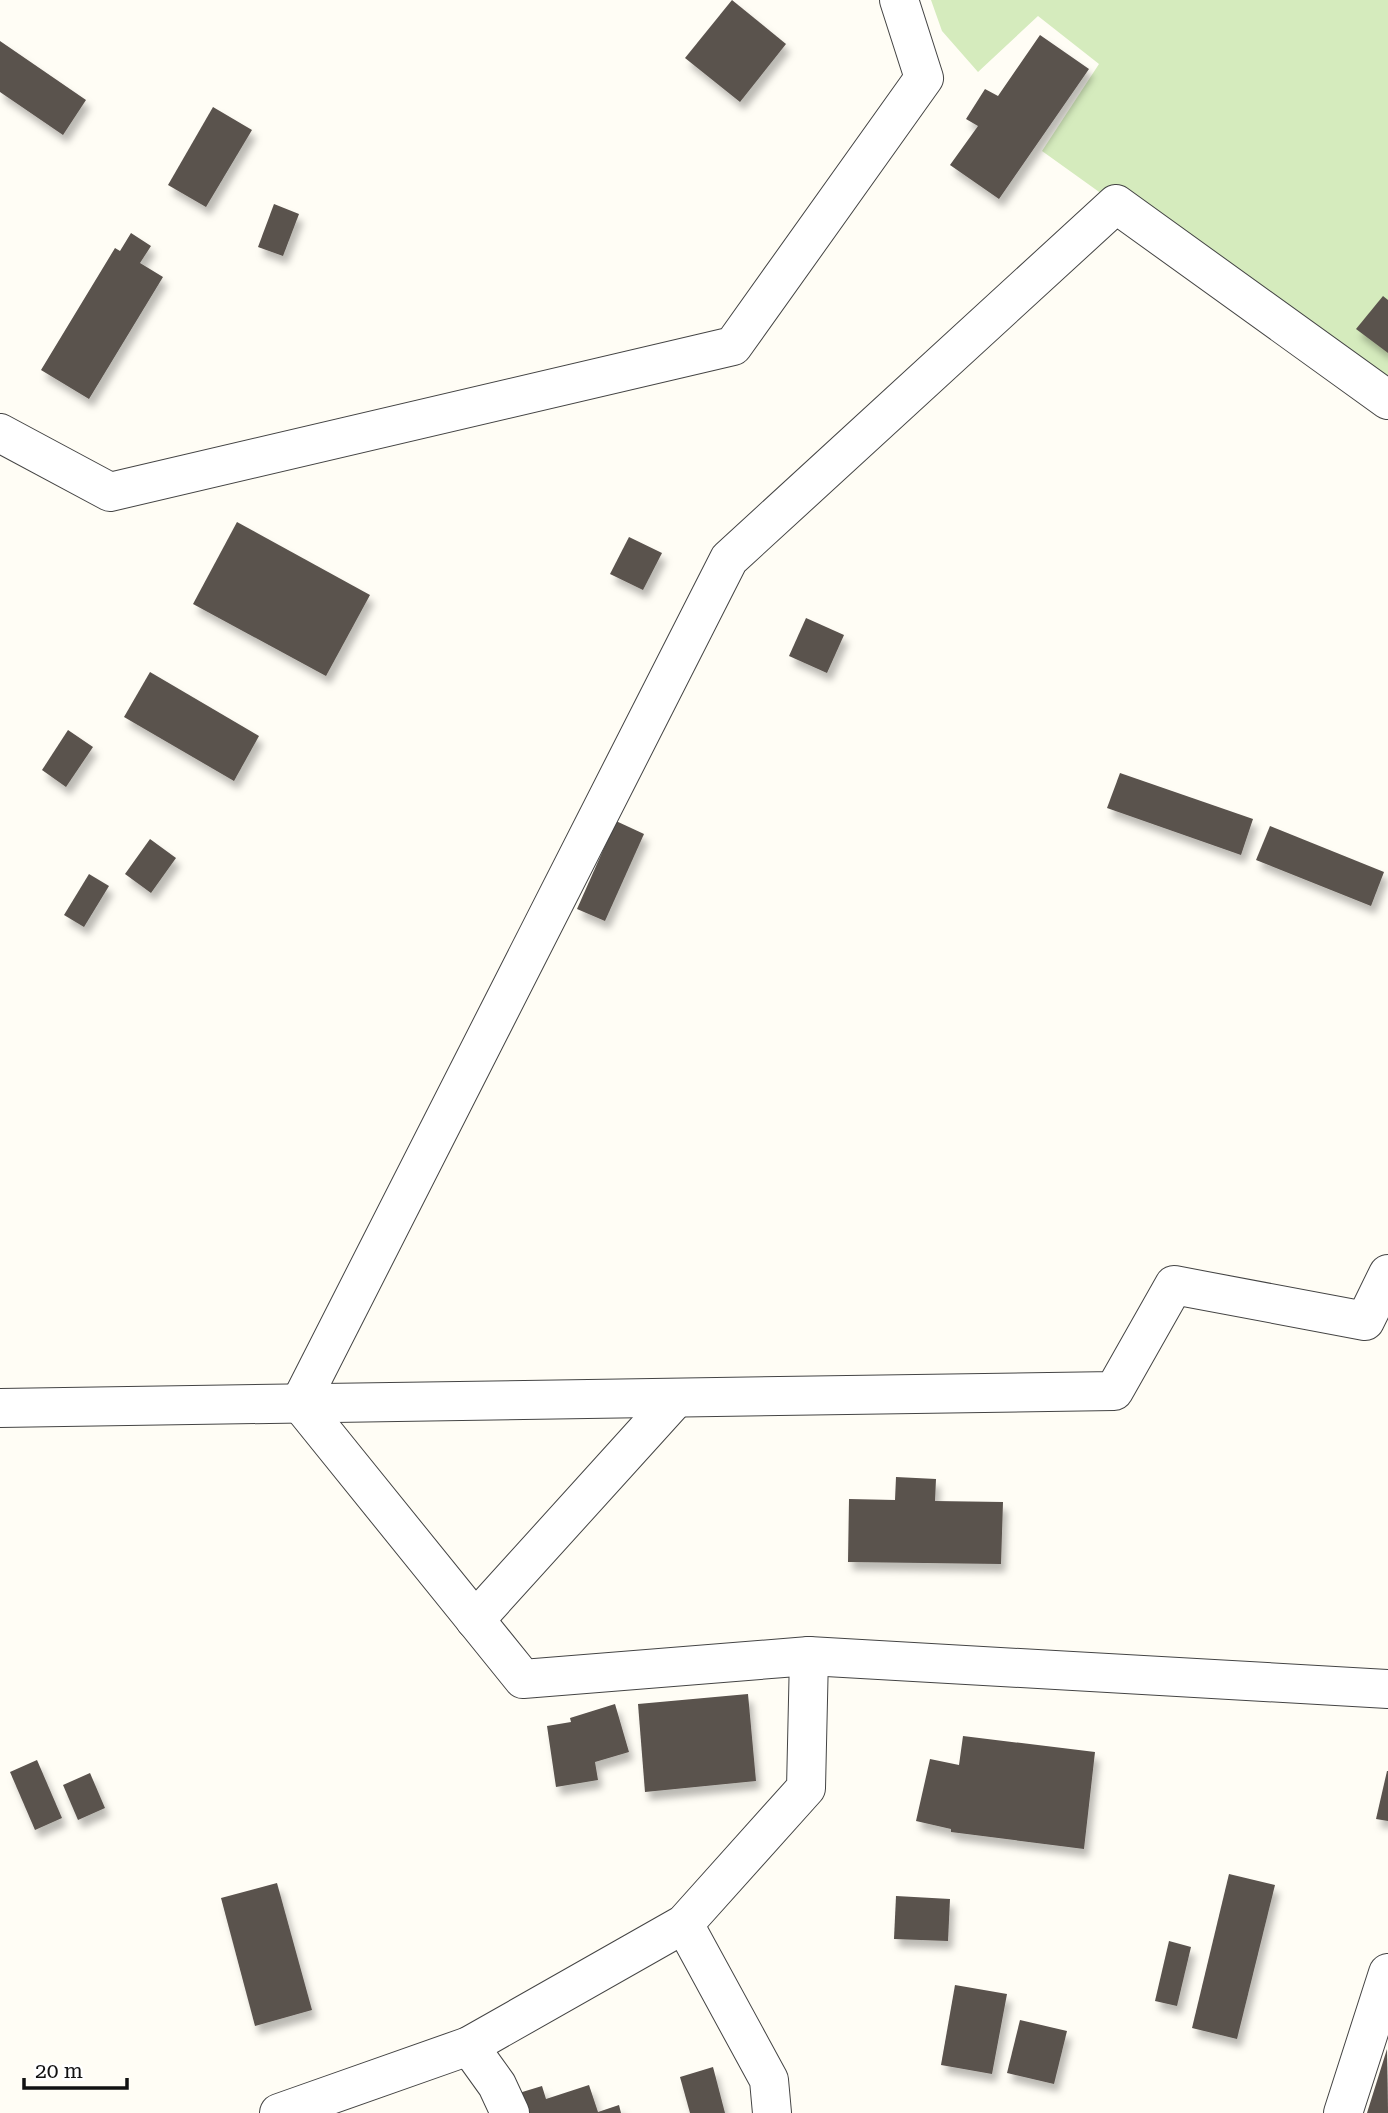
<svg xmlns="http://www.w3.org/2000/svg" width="1388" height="2113" font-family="'Roboto Serif',serif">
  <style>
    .green { fill: #d5ebbd }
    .building { fill: #5a524d; filter: url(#shadow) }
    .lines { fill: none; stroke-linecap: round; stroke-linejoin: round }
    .minor-casing { stroke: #444; stroke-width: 40 }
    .minor { stroke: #fff; stroke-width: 38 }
  </style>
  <defs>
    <filter id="shadow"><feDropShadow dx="4.5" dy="8" stdDeviation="3.5" flood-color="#0004"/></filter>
  </defs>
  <rect width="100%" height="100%" fill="#fffdf5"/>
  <polygon class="green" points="931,0 1388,0 1388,399 1042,151 1099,64 1038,16 978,72 942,31"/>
  <g class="building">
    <polygon points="732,0 786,44 740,102 685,58"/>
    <polygon points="1040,35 1089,69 999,199 950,165 978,126 966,119 985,89 998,96"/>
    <polygon points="0,41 86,100 63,135 0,92"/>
    <polygon points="213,107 252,130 206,207 168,185"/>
    <polygon points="274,204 299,214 283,256 258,247"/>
    <polygon points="131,233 151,246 140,263 163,277 89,399 41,370 115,248 120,251"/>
    <polygon points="1383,296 1388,300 1388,353 1356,329"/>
    <polygon points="237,522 370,595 326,676 193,604"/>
    <polygon points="629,537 662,553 643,590 610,574"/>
    <polygon points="806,618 844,635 827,673 789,656"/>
    <polygon points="150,672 259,736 234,781 124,717"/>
    <polygon points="68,730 93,747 66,787 42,770"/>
    <polygon points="1120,773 1253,819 1241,855 1107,808"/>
    <polygon points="616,821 644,834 605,921 577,909"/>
    <polygon points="1270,826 1384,872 1371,906 1256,860"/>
    <polygon points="150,839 176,858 151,893 125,874"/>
    <polygon points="89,874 109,886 84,927 64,915"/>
    <polygon points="896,1477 936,1479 935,1501 1003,1502 1001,1564 848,1562 849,1499 895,1500"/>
    <polygon points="748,1694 756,1781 645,1792 638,1704"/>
    <polygon points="615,1704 629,1752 595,1762 598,1780 556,1787 547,1726 571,1722 570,1718"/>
    <polygon points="963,1736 1095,1752 1084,1849 951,1832 951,1829 916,1821 930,1759 959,1765"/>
    <polygon points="37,1760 62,1818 35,1830 10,1772"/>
    <polygon points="1387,1771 1388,1771 1388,1821 1376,1819"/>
    <polygon points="90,1773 105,1808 78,1820 63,1785"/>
    <polygon points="1229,1874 1275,1885 1237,2039 1192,2028"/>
    <polygon points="277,1883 312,2010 255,2026 221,1898"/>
    <polygon points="896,1896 950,1899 948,1941 894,1939"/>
    <polygon points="1169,1941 1191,1947 1177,2006 1155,2001"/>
    <polygon points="955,1985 1007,1994 992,2074 941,2065"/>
    <polygon points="1020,2020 1067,2031 1054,2084 1007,2073"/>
    <polygon points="1387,2049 1388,2113 1367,2113"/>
    <polygon points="713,2067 725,2113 690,2113 680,2077"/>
    <polygon points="589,2085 598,2112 619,2105 621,2113 526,2113 519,2093 542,2086 546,2099"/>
  </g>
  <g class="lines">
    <g class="minor-casing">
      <g id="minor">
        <polyline points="1388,400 1116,204 729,559 300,1403 523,1679 809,1656 1388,1689"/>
        <polyline points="0,433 110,492 733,346 924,78 899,0"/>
        <polyline points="0,1408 1114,1391 1174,1285 1365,1321 1388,1274"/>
        <polyline points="475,1620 676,1398"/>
        <polyline points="684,1924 769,2080 772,2113"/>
        <polyline points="469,2046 497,2085 510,2113"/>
        <polyline points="279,2113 469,2046 684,1924 806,1788 809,1656"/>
        <polyline points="1343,2113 1388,1973"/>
      </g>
    </g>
    <use href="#minor" class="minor"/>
  </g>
  <path d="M24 2078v10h103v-10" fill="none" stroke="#111111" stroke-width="3.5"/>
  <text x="35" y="2078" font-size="21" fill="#111111" stroke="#ffffff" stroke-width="5" paint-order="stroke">20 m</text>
</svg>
